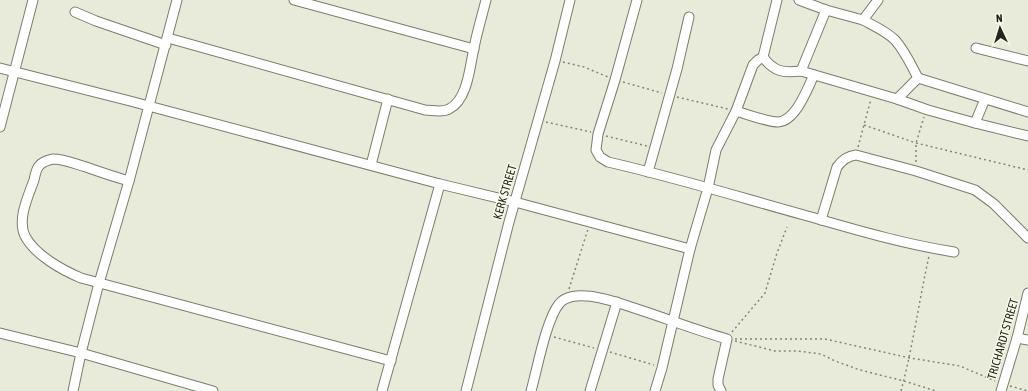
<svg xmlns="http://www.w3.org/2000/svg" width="1028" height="391" font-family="'Asap Condensed',sans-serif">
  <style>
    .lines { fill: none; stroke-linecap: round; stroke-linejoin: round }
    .minor-casing { stroke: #7b7d6d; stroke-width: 11 }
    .path { stroke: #848579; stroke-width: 1.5; stroke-dasharray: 2 3; stroke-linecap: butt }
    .minor { stroke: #fff; stroke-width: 9 }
    .labels { text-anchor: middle; stroke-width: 3; stroke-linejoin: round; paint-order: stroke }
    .street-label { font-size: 12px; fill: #24251e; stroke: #f6f9e7 }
  </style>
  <rect width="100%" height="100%" fill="#e9ebda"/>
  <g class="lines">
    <g class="minor-casing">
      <g id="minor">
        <polyline points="294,0 474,49"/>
        <path d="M 637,0 L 615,80 L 598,134 L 596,150 L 600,157 L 608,162 C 674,177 739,197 804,215 C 853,229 903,244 954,252"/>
        <polyline points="799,0 826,10 863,20 878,0"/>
        <polyline points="75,12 96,21 166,45"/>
        <path d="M 863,20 C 874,26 886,31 895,40 C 905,51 911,65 918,78"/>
        <path d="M 168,38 L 425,110 C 432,110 442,113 449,109 C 468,100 470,65 474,48 C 477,32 482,16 486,0"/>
        <polyline points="976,48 1028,61"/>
        <path d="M 763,57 C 774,72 783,73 801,71 L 897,99 L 918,78 L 1028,112"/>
        <polyline points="763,57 777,0"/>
        <polyline points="0,68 130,101 440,184 515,202 690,249 662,368 655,391"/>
        <polyline points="801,71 826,10"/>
        <polyline points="897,99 928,110 975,123 985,99"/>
        <path d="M 736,111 C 746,114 768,122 778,122 C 796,121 807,89 814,75"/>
        <polyline points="975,123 1028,136"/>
        <polyline points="0,127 33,0"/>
        <polyline points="371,165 388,99"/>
        <polyline points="648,172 677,69 689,17"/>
        <path d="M 129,181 C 115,177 100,172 86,167 C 75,164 64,159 53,159 C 48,160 42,162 39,166 C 36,169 35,176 34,180 C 28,197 17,219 25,236 C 35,255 62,270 81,278 L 391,361"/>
        <path d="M 821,220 L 837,167 C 842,160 847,156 856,155 L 916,171 L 975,190 L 994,204 L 1028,238"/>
        <polyline points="690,249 708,188 716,150 736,111 753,65 758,60 763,57"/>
        <polyline points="0,333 81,353 213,391"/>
        <polyline points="1017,338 1028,340"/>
        <polyline points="73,391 81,353 99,283 129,181 177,0"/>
        <polyline points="382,391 440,184"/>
        <polyline points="466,391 509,222 555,61 570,0"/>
        <path d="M 531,391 C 537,370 546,320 559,304 C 565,296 578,295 587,296 C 603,297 619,303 634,308 C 665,318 696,330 727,339 L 718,379 L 718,385 L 721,391"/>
        <polyline points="590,391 617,302"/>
        <polyline points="1001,391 1017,338 1028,293"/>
      </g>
    </g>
    <g class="path">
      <polyline points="563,62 584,67 608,77"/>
      <polyline points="623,82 662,93"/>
      <polyline points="677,97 728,109"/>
      <polyline points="546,122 591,132"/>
      <polyline points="864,125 916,143 1028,170"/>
      <polyline points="606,136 647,146"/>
      <polyline points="858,147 871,99"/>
      <polyline points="916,162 916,143 924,117"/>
      <polyline points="569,289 588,229"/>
      <polyline points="732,332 765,293 777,253 787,227"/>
      <polyline points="554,337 594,348"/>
      <polyline points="735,339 825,339 910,358 960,366 995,381"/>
      <polyline points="735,341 775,351 797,351 821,354 835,361 860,370 904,381 936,391"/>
      <polyline points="610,352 654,365"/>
      <polyline points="1010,386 1028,391"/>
      <path d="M 901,391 C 913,346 919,301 929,256"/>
    </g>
    <use href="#minor" class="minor"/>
  </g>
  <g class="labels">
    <g class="street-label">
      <text transform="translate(505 192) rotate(-74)" y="4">KERK STREET</text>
      <text transform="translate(1003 339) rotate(-74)" y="4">TRICHARDT STREET</text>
    </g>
  </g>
  <g transform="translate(1000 28) rotate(356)" stroke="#f6f9e7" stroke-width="3" paint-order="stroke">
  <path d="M0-3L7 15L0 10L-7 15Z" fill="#24251e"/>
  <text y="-6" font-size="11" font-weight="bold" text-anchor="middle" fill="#24251e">N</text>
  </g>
</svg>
